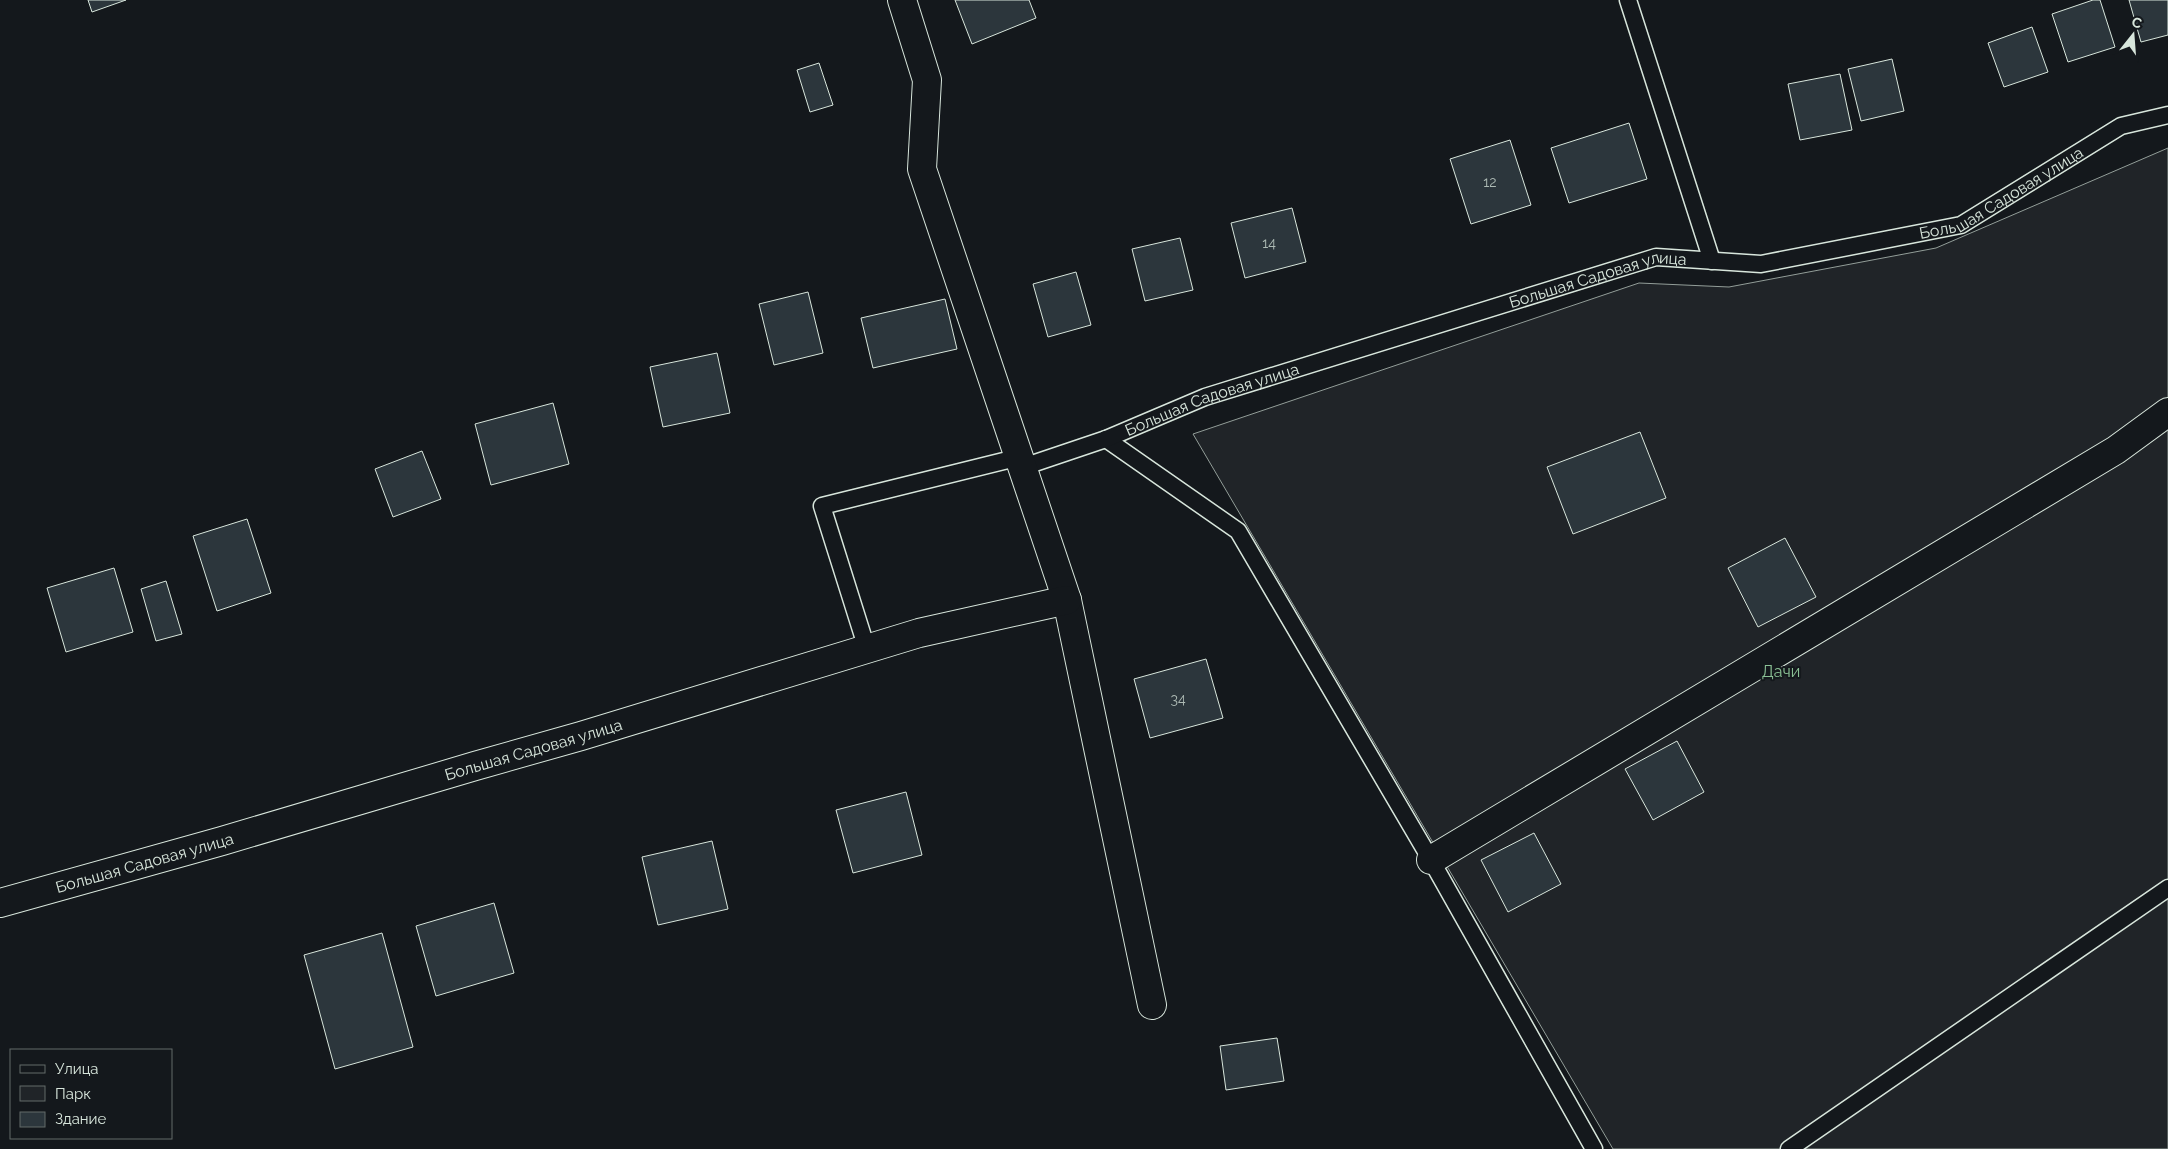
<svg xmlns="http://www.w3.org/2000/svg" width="2168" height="1149" font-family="Raleway,sans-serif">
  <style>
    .green { fill: #202428; stroke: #939e99 }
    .building { fill: #2c363c; stroke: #d8e6dc }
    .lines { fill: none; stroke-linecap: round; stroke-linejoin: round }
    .lane-casing { stroke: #d8e6dc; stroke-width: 19 }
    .street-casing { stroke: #d8e6dc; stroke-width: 30 }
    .lane { stroke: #14181c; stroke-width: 16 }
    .street { stroke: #14181c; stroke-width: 28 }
    .labels { text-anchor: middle; stroke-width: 4; stroke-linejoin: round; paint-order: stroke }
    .number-label { font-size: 14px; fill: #adbab4 }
    .street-label { font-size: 16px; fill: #d8e6dc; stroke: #14181c }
    .park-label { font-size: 16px; fill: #8ac095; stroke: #14181c }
  </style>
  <rect width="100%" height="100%" fill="#14181c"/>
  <polygon class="green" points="2168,148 2168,1149 1613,1149 1193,434 1639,283 1729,287 1936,248"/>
  <g class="building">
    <polygon points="88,0 126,0 92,12"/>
    <polygon points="955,0 1029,0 1036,18 972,44"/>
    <polygon points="2093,0 2100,0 2115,47 2068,62 2052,14"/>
    <polygon points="2129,0 2168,0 2168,35 2141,42"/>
    <polygon points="2032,27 2048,72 2004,87 1988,43"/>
    <polygon points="1892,59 1904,111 1861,121 1848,69"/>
    <polygon points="819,63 833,105 810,112 797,70"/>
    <polygon points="1840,74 1852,130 1800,140 1788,84"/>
    <polygon points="1629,123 1647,179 1569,203 1551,148"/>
    <polygon points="1510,140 1531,205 1471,224 1450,159"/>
    <polygon points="1292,208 1306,262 1245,278 1231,223"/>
    <polygon points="1180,238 1193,290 1145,301 1132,249"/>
    <polygon points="1076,272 1091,325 1048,337 1033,284"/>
    <polygon points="808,292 823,353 774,365 759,304"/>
    <polygon points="945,299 957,349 873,368 861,318"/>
    <polygon points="717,353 730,413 663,427 650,367"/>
    <polygon points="553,403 569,464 491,485 475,424"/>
    <polygon points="1640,432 1666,498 1573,534 1547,467"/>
    <polygon points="422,451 441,499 393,517 375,469"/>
    <polygon points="247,519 271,593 217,611 193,536"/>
    <polygon points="1785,538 1816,597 1758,627 1728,568"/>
    <polygon points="114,568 133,632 66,652 47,588"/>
    <polygon points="166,581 182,634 156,641 141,589"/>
    <polygon points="1206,659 1223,718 1150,738 1134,679"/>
    <polygon points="1677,741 1704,792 1653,820 1625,769"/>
    <polygon points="906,792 922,855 853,873 836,810"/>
    <polygon points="1534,833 1561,884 1508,912 1481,860"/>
    <polygon points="712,841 728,909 658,925 642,857"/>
    <polygon points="494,903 514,973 436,996 416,926"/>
    <polygon points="382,933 413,1047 335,1069 304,955"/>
    <polygon points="1277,1038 1284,1081 1226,1090 1220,1046"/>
  </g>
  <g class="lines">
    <g class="lane-casing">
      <g id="lane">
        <polyline points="1628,0 1712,261"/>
        <polyline points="1106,439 1238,531 1431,860 1594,1149"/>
        <path id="s1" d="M 1023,467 L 1106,439 L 1205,397 L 1656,257 L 1761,264 L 1961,225 L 2121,126 L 2168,115"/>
        <polyline points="867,649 822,506 1020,457"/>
        <polyline points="1789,1149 2168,888"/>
      </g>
    </g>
    <g class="street-casing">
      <g id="street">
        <polyline points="902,0 927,80 922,169 1067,600 1152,1005"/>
        <polyline points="1431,860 2116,450 2168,412"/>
        <path id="s2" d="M 0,903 L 222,841 L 475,766 L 581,736 L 919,633 L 1067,600"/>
      </g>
    </g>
    <use href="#lane" class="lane"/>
    <use href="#street" class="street"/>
  </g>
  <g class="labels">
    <g class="number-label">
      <text x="1490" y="187">12</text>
      <text x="1269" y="248">14</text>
      <text x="1178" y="704">34</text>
    </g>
    <g class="street-label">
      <text dy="6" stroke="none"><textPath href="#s1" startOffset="1026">Большая Садовая улица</textPath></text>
      <text dy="6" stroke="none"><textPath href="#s1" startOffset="606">Большая Садовая улица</textPath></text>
      <text dy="6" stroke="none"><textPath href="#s1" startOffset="201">Большая Садовая улица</textPath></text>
      <text dy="6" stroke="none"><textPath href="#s2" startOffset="555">Большая Садовая улица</textPath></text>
      <text dy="6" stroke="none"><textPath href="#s2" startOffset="150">Большая Садовая улица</textPath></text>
    </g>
    <g class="park-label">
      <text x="1781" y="677">Дачи</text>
    </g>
  </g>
  <rect x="10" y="1049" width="162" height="90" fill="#14181c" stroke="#626a69"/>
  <rect x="20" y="1065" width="25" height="8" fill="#14181c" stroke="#626a69"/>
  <text x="55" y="1074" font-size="15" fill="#d8e6dc">Улица</text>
  <rect x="20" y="1086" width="25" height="15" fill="#202428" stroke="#626a69"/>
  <text x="55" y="1099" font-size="15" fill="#d8e6dc">Парк</text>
  <rect x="20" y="1112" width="25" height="15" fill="#2c363c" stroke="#626a69"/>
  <text x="55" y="1124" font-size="15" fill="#d8e6dc">Здание</text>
  <g transform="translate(2133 35) rotate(17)" stroke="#14181c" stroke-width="4" paint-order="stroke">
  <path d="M0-4L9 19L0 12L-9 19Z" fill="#d8e6dc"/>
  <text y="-8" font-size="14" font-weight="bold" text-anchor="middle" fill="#d8e6dc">С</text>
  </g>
</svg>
